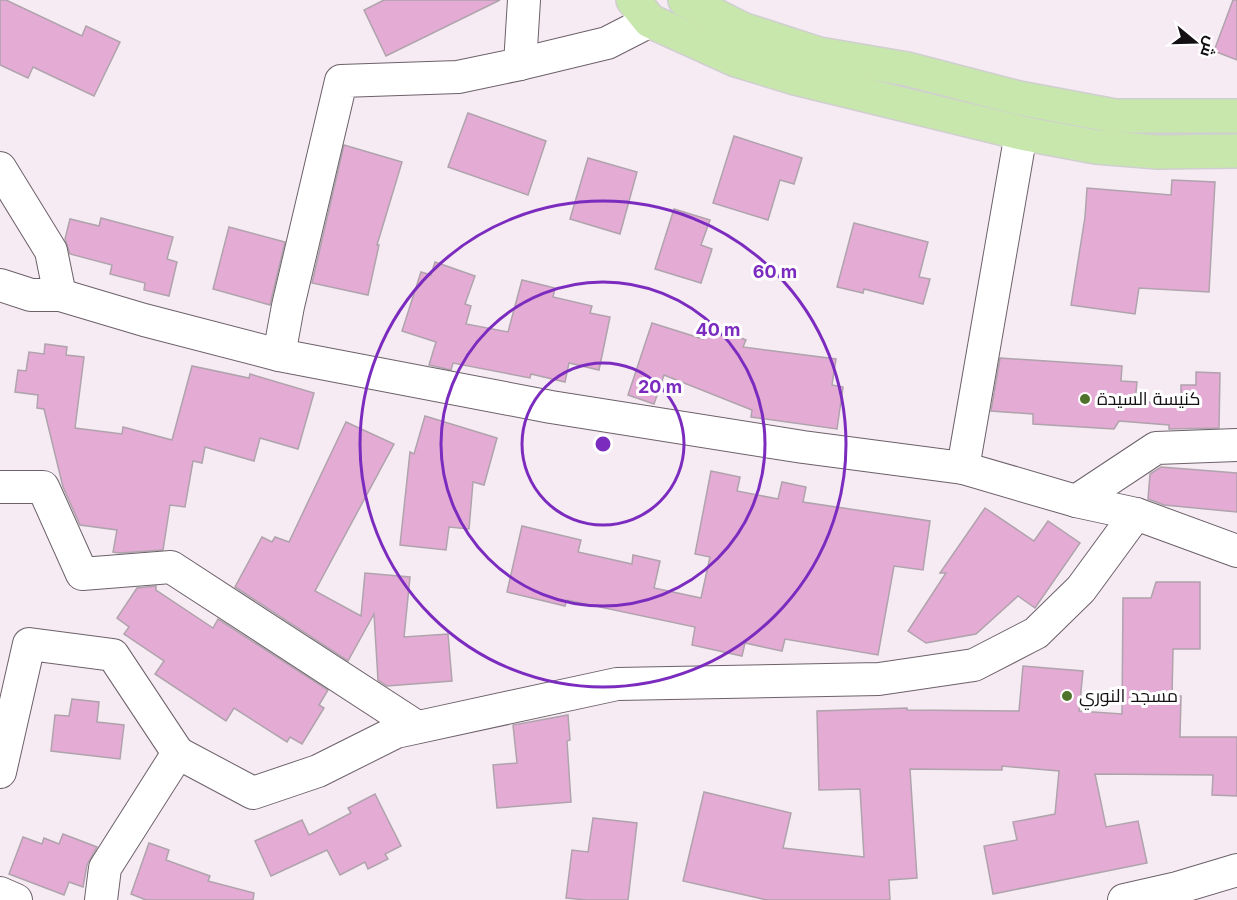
<svg xmlns="http://www.w3.org/2000/svg" width="1237" height="900" font-family="Inter,Cairo,sans-serif">
  <style>
    .building { fill: #e4abd5; stroke: #afa3ac; stroke-width: 1.5 }
    .lines { fill: none; stroke-linecap: round; stroke-linejoin: round }
    .minor-casing { stroke: #6c6169; stroke-width: 34 }
    .major-casing { stroke: #d0cfd0; stroke-width: 36 }
    .minor { stroke: #fff; stroke-width: 32 }
    .major { stroke: #c8e7ac; stroke-width: 33 }
    .ring { fill: none; stroke: #7b2cbf; stroke-width: 3 }
    .poi-dot { fill: #50732b; stroke: #fff; stroke-width: 2 }
    .labels { text-anchor: middle; stroke-width: 6; stroke-linejoin: round; paint-order: stroke }
    .poi-label { font-size: 18px; fill: #130f12; stroke: #fff; text-anchor: start }
    .centre { fill: #7b2cbf; stroke: #fff; stroke-width: 3 }
    .ring-label { font-size: 18px; text-anchor: middle; font-weight: bold; fill: #7b2cbf; stroke: #fff; stroke-width: 6; stroke-linejoin: round; paint-order: stroke }
  </style>
  <rect width="100%" height="100%" fill="#f6eaf3"/>
  <g class="building">
    <polygon points="0,0 6,0 82,36 86,26 120,42 94,96 33,67 28,78 0,65"/>
    <polygon points="384,0 500,0 386,56 364,10"/>
    <polygon points="1233,0 1237,0 1237,60 1214,51"/>
    <polygon points="468,113 546,141 528,195 448,167"/>
    <polygon points="734,136 802,158 794,184 780,180 768,220 713,203"/>
    <polygon points="344,145 402,162 377,245 379,245 368,295 312,283"/>
    <polygon points="588,158 637,172 620,234 570,219"/>
    <polygon points="1172,180 1215,182 1209,292 1139,288 1135,314 1071,305 1085,217 1087,188 1171,195"/>
    <polygon points="674,209 710,220 701,245 712,249 701,283 655,269"/>
    <polygon points="101,218 173,237 167,259 177,262 169,296 144,290 145,283 110,274 112,265 70,254 65,239 70,219 99,226"/>
    <polygon points="854,223 928,242 919,277 930,279 923,304 864,289 863,293 837,287"/>
    <polygon points="229,227 285,242 270,305 213,289"/>
    <polygon points="435,262 475,276 465,304 471,306 466,324 508,332 522,280 555,288 553,297 592,306 590,313 610,317 599,370 569,363 565,382 531,374 530,378 453,363 451,370 429,365 436,342 402,331 421,272 431,275"/>
    <polygon points="652,323 703,339 709,325 746,340 743,347 836,359 832,385 843,387 837,429 751,417 752,410 664,375 654,404 628,395"/>
    <polygon points="45,344 67,347 66,355 84,357 75,428 122,434 123,427 172,440 192,366 249,378 250,374 314,393 298,449 260,438 254,461 205,447 202,463 193,461 185,507 170,505 163,550 120,553 113,552 117,530 80,525 63,487 44,409 37,408 38,395 15,392 18,370 26,371 29,352 44,354"/>
    <polygon points="1000,358 1122,366 1121,381 1137,382 1135,402 1181,403 1181,385 1196,385 1196,372 1220,373 1219,428 1169,429 1169,425 1119,421 1114,429 1033,424 1033,414 991,411"/>
    <polygon points="425,416 497,438 484,485 473,482 469,529 449,527 446,550 400,545 410,452 414,454"/>
    <polygon points="346,422 394,444 315,591 361,616 365,573 410,577 404,637 448,634 452,681 387,686 378,680 374,614 348,661 235,587 262,537 272,542 275,537 289,542"/>
    <polygon points="1161,467 1237,473 1237,512 1164,505 1148,499 1150,474"/>
    <polygon points="711,471 740,477 737,491 778,499 782,482 806,487 803,502 930,521 923,570 894,566 878,655 785,639 782,651 745,643 742,656 692,645 695,627 567,600 565,606 507,592 522,526 581,540 578,552 632,564 633,555 660,561 654,588 701,598 710,557 695,554"/>
    <polygon points="985,508 1034,541 1048,521 1080,543 1035,608 1018,596 976,634 926,643 908,631 946,573 940,573"/>
    <polygon points="1156,582 1200,582 1200,649 1173,649 1172,696 1181,696 1180,737 1237,737 1237,796 1212,795 1213,775 1095,774 1106,827 1138,821 1147,863 993,894 984,846 1017,840 1013,822 1055,814 1059,771 1002,766 1002,770 910,769 917,878 889,880 890,900 767,900 683,881 704,792 791,813 783,848 864,857 860,789 819,790 817,711 907,708 907,710 1019,711 1023,666 1083,671 1079,711 1122,714 1123,598 1151,598"/>
    <polygon points="156,586 156,590 213,628 218,619 328,690 319,705 324,708 302,744 290,737 287,742 234,708 226,721 155,674 164,661 124,634 129,627 117,618 137,588"/>
    <polygon points="72,699 99,702 97,722 124,725 120,759 51,751 55,715 69,716"/>
    <polygon points="568,715 570,740 567,741 571,802 497,808 493,765 517,763 513,725"/>
    <polygon points="375,794 401,846 385,854 388,859 368,869 365,862 340,875 327,850 271,876 255,841 302,820 309,835 351,813 348,808"/>
    <polygon points="593,818 637,823 628,900 586,900 566,898 572,850 588,852"/>
    <polygon points="63,834 97,847 87,865 83,887 69,882 64,895 9,874 23,837 42,844 44,838 59,844"/>
    <polygon points="149,843 169,850 166,860 210,876 208,881 254,893 253,900 146,900 131,894"/>
  </g>
  <g class="lines">
    <g class="minor-casing">
      <g id="minor">
        <polyline points="520,64 607,43 650,21"/>
        <polyline points="0,168 51,251 60,295"/>
        <polyline points="0,285 31,295 60,295 144,320 279,355 551,407 803,447 963,468 1076,501 1136,514 1237,551"/>
        <polyline points="279,355 288,306 341,81 458,77 520,64 524,0"/>
        <polyline points="963,468 1021,133"/>
        <polyline points="0,487 43,487 82,574 171,567 417,727"/>
        <polyline points="1076,501 1156,448 1237,445"/>
        <polyline points="0,772 29,644 113,655 178,753"/>
        <polyline points="0,893 16,900"/>
        <polyline points="101,900 105,868 178,753 253,793 318,771 396,732 617,684 879,679 974,665 1036,633 1081,589 1136,514"/>
        <polyline points="1124,900 1177,888 1237,870"/>
      </g>
    </g>
    <g class="major-casing">
      <g id="major">
        <polyline points="633,0 650,21 736,60 795,78 1021,133 1096,147 1158,152 1237,151"/>
        <polyline points="685,0 742,29 819,54 907,69 1019,98 1115,116 1237,116"/>
      </g>
    </g>
    <use href="#minor" class="minor"/>
    <use href="#major" class="major"/>
  </g>
  <g class="ring">
    <circle cx="603" cy="444" r="81"/>
    <circle cx="603" cy="444" r="162"/>
    <circle cx="603" cy="444" r="243"/>
  </g>
  <g class="poi-dot">
    <circle cx="1085" cy="399" r="6"/>
    <circle cx="1067" cy="696" r="6"/>
  </g>
  <g class="labels">
    <g class="poi-label">
      <text x="1097" y="405">كنيسة السيدة</text>
      <text x="1079" y="702">مسجد النوري</text>
    </g>
  </g>
  <circle cx="603" cy="444" r="9" class="centre"/>
  <g class="ring-label">
    <text x="775" y="278">60 m</text>
    <text x="718" y="336">40 m</text>
    <text x="660" y="393">20 m</text>
  </g>
  <g transform="translate(1195 42) rotate(109)" stroke="#ffffff" stroke-width="4.5" paint-order="stroke">
  <path d="M0-4.5L10 22L0 15L-10 22Z" fill="#130f12"/>
  <text y="-9" font-size="16" font-weight="bold" text-anchor="middle" fill="#130f12">ش</text>
  </g>
</svg>
